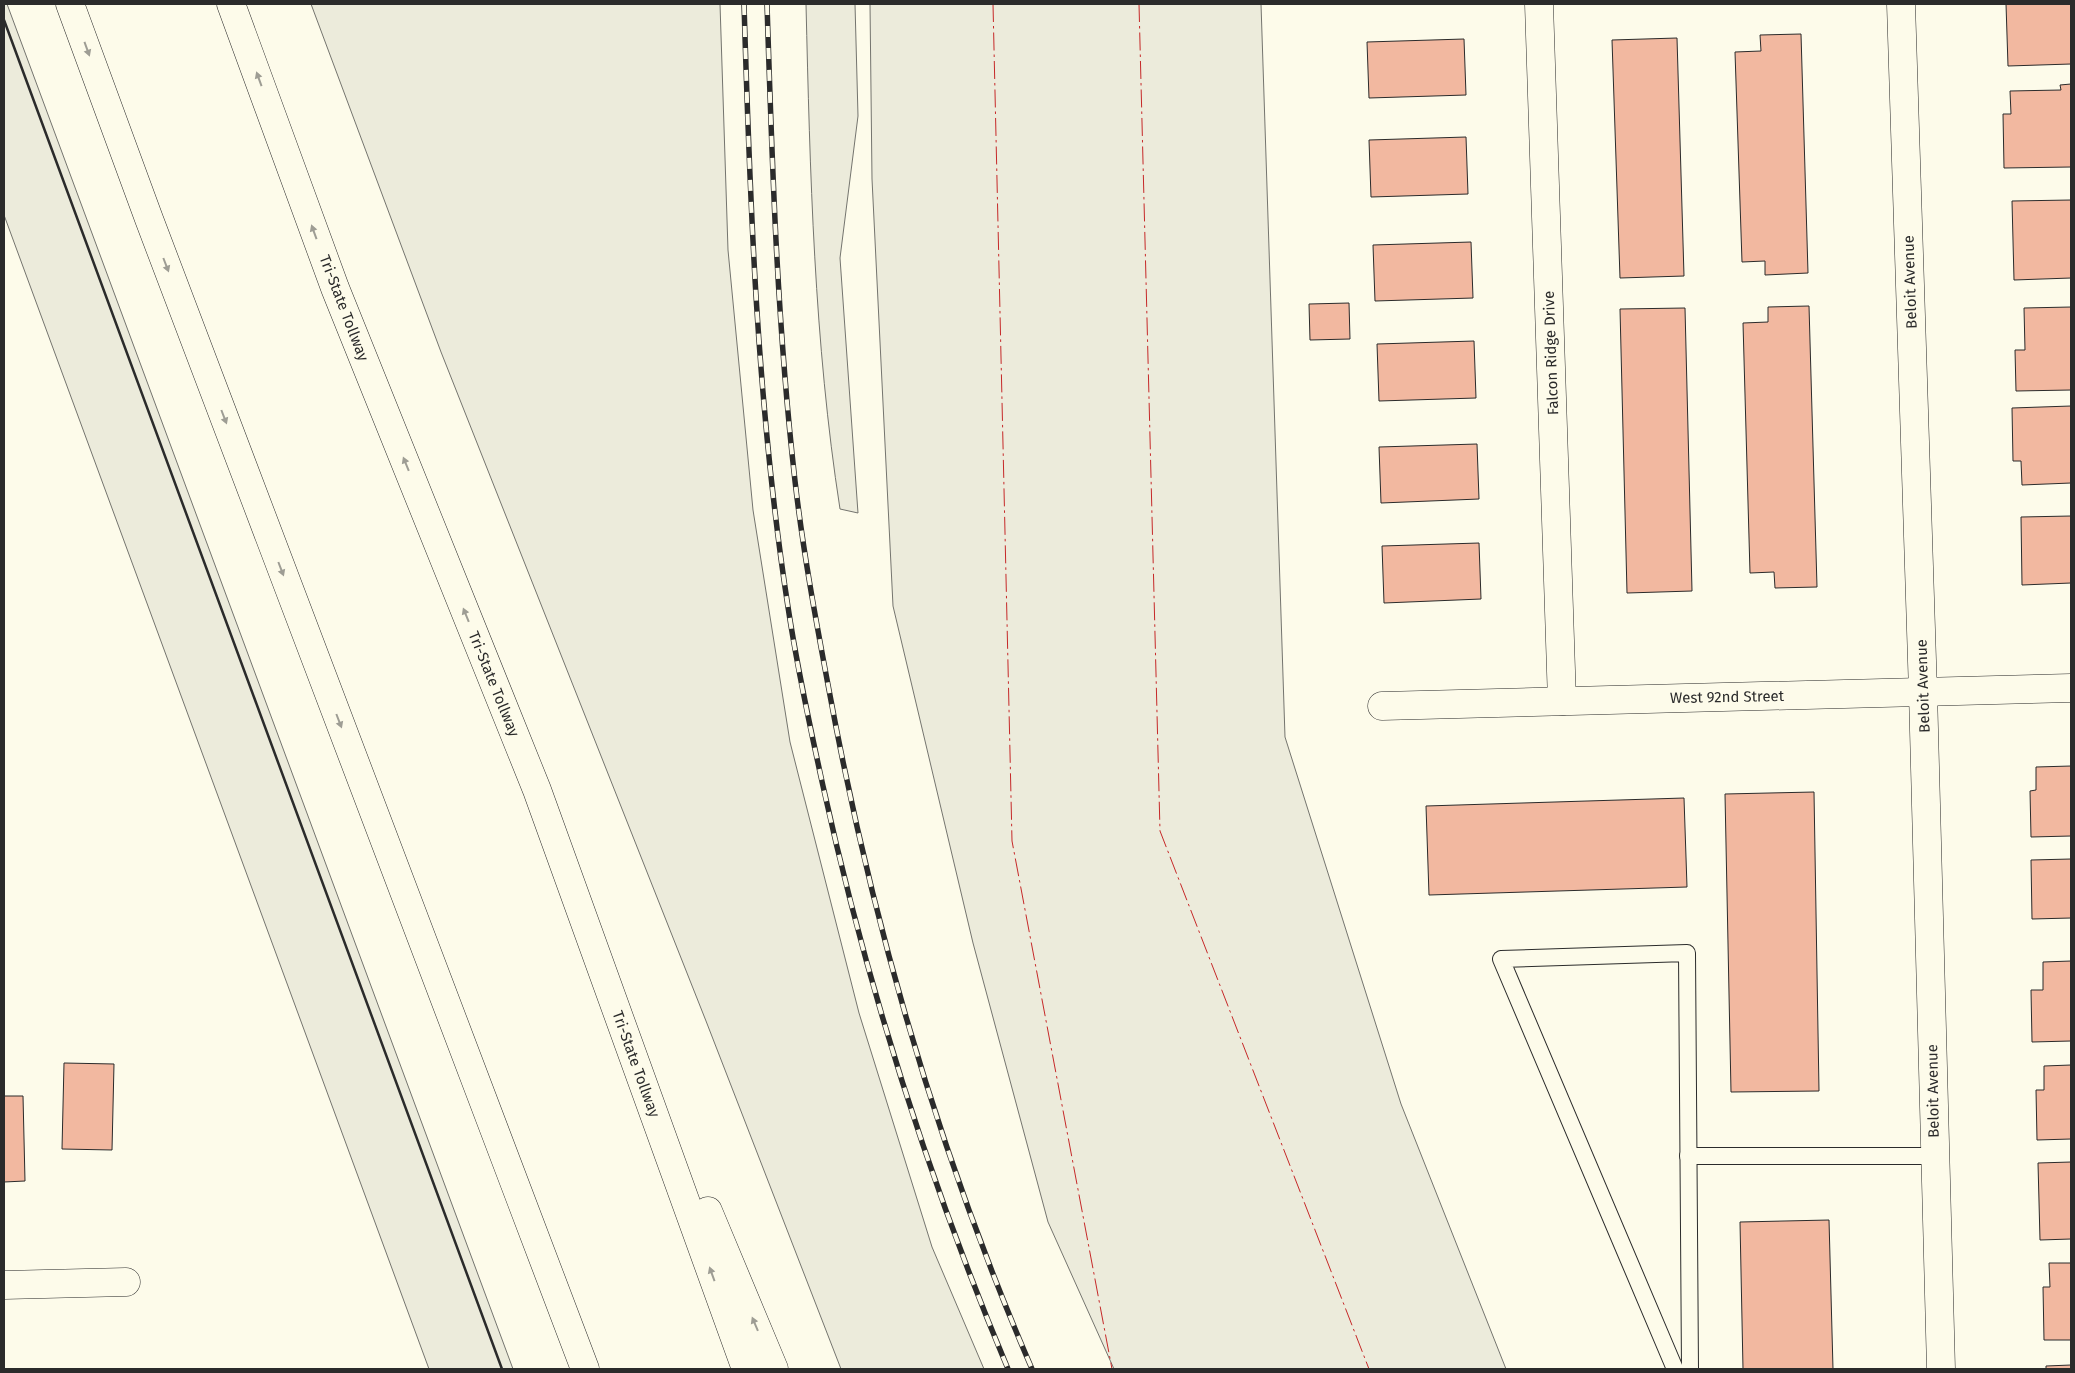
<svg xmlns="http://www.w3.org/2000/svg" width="2075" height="1373" font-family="'Fira Sans',sans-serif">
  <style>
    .green { fill: #ecebdb; stroke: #74746e }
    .building { fill: #f2b8a0; stroke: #2b2b2b }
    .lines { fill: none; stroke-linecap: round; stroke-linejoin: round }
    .lane-casing { stroke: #2b2b2b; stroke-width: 18 }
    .street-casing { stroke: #2b2b2b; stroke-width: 29 }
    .highway-casing { stroke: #2b2b2b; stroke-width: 29 }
    .lane { stroke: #fdfbea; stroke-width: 16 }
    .street { stroke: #fdfbea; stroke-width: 28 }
    .highway { stroke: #fdfbea; stroke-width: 28 }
    .rail-casing { stroke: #2b2b2b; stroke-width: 5.5 }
    .rail { stroke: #fdfbea; stroke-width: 4; stroke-dasharray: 11; stroke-linecap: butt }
    .wall { stroke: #2b2b2b; stroke-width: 2.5 }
    .power { stroke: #c62828; stroke-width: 1; stroke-dasharray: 18 4 2.5 4; stroke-linecap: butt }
    .oneway { fill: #9e9d94 }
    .labels { text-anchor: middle; stroke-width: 4; stroke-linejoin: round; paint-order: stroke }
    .street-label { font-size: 15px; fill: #2b2b2b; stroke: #fdfbea }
  </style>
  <rect width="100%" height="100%" fill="#fdfbea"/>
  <g class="green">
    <polygon points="4,4 7,4 513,1369 429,1369 4,215"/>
    <polygon points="311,4 720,4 728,250 753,510 790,742 859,1013 932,1247 984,1369 841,1369 706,1021 441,352"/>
    <path d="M 806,4 L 855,4 L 858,116 L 840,258 L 858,513 L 840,509 C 814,342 810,172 806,4 Z"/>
    <polygon points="870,4 1261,4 1285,737 1401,1104 1506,1369 1114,1369 1048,1222 973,943 893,606 872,179"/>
  </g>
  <g class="building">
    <polygon points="2006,4 2071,4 2071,64 2008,66"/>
    <polygon points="1801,34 1808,273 1765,275 1765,261 1742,262 1735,52 1761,51 1760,35"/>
    <polygon points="1677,38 1684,276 1620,278 1612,40"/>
    <polygon points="1464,39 1466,95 1369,98 1367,42"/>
    <polygon points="2071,84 2071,167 2004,168 2003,114 2011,114 2010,91 2061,90 2060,85"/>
    <polygon points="1466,137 1468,194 1371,197 1369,140"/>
    <polygon points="2071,200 2071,278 2014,280 2012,201"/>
    <polygon points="1471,242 1473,298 1375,301 1373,245"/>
    <polygon points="1349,303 1350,339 1310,340 1309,304"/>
    <polygon points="1809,306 1817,587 1775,588 1774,572 1750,573 1743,323 1768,322 1768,307"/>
    <polygon points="2071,307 2071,390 2016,391 2015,350 2025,350 2024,308"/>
    <polygon points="1685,308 1692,591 1627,593 1620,309"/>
    <polygon points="1474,341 1476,398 1379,401 1377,344"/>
    <polygon points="2071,406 2071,483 2022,485 2021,461 2013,461 2012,408"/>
    <polygon points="1477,444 1479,499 1381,503 1379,447"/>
    <polygon points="2071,516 2071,583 2022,585 2021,517"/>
    <polygon points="1479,543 1481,599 1384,603 1382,546"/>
    <polygon points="2071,766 2071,836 2031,837 2030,791 2036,790 2036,767"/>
    <polygon points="1814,792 1819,1091 1731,1092 1725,794"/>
    <polygon points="1684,798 1687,887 1429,895 1426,806"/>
    <polygon points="2071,859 2071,918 2032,919 2031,860"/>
    <polygon points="2071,961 2071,1041 2032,1042 2031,990 2043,990 2043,962"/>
    <polygon points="64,1063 114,1064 112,1150 62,1149"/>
    <polygon points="2071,1065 2071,1139 2037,1140 2036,1090 2044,1090 2044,1066"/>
    <polygon points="4,1096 23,1096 25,1181 4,1182"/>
    <polygon points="2071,1162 2071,1239 2040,1240 2038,1163"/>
    <polygon points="1829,1220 1833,1369 1743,1369 1740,1222"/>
    <polygon points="2049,1263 2071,1263 2071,1340 2044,1340 2043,1287 2050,1287"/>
    <polygon points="2071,1365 2071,1369 2046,1369 2046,1366"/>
  </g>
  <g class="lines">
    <g class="lane-casing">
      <g id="lane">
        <polyline points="1688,1156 1935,1156"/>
        <polyline points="1675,1369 1501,959 1687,953 1690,1369"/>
      </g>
    </g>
    <g class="street-casing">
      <g id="street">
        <polyline points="1539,4 1562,701"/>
        <polyline points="1901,4 1923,692 1941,1369"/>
        <polyline points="1382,706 2071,688"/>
        <polyline points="4,1285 126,1282"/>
      </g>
    </g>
    <g class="highway-casing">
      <g id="highway">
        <polyline points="70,4 149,219 585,1369"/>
        <polyline points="231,4 335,288 537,790 746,1369"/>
        <polyline points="708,1211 774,1369"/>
      </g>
    </g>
    <use href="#lane" class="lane"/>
    <use href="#street" class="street"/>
    <use href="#highway" class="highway"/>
    <g class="rail-casing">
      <g id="rail">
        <path d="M 744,4 C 750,205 757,407 788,607 C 797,667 810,727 823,786 C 867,986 929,1181 1008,1369"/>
        <path d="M 767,4 C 772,163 777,323 795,481 C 803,551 816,621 829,690 C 872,923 938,1151 1032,1369"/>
      </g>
    </g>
    <use href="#rail" class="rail"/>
    <polyline class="wall" points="4,20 502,1369"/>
    <g class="power">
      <polyline points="993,4 1012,841 1112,1369"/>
      <polyline points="1139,4 1160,831 1369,1369"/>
    </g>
  </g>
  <defs><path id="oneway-solid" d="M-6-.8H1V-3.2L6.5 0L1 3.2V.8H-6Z" transform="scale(1.25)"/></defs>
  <g class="oneway">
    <use href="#oneway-solid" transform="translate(87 49) rotate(70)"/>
    <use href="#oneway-solid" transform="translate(259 79) rotate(-110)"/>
    <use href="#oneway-solid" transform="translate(314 232) rotate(-110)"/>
    <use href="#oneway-solid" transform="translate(166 265) rotate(69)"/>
    <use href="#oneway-solid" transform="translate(224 417) rotate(69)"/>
    <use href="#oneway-solid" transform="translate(406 464) rotate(-112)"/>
    <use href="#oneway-solid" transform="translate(281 569) rotate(69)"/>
    <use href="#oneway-solid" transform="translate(466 615) rotate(-112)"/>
    <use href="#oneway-solid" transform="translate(339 721) rotate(69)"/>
    <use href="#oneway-solid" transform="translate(712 1274) rotate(-110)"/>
    <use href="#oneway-solid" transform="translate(755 1324) rotate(-113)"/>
  </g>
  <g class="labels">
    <g class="street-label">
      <text transform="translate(1910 282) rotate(-92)" y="5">Beloit Avenue</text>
      <text transform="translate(344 308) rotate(69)" y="5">Tri-State Tollway</text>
      <text transform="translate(1551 353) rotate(-92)" y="5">Falcon Ridge Drive</text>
      <text transform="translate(494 684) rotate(68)" y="5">Tri-State Tollway</text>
      <text transform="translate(1923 686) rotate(-92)" y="5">Beloit Avenue</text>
      <text transform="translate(1727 697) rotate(-1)" y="5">West 92nd Street</text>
      <text transform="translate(636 1064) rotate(70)" y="5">Tri-State Tollway</text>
      <text transform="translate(1933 1091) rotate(-91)" y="5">Beloit Avenue</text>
    </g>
  </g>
  <rect width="2075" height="1373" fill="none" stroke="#2b2b2b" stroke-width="10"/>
</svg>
